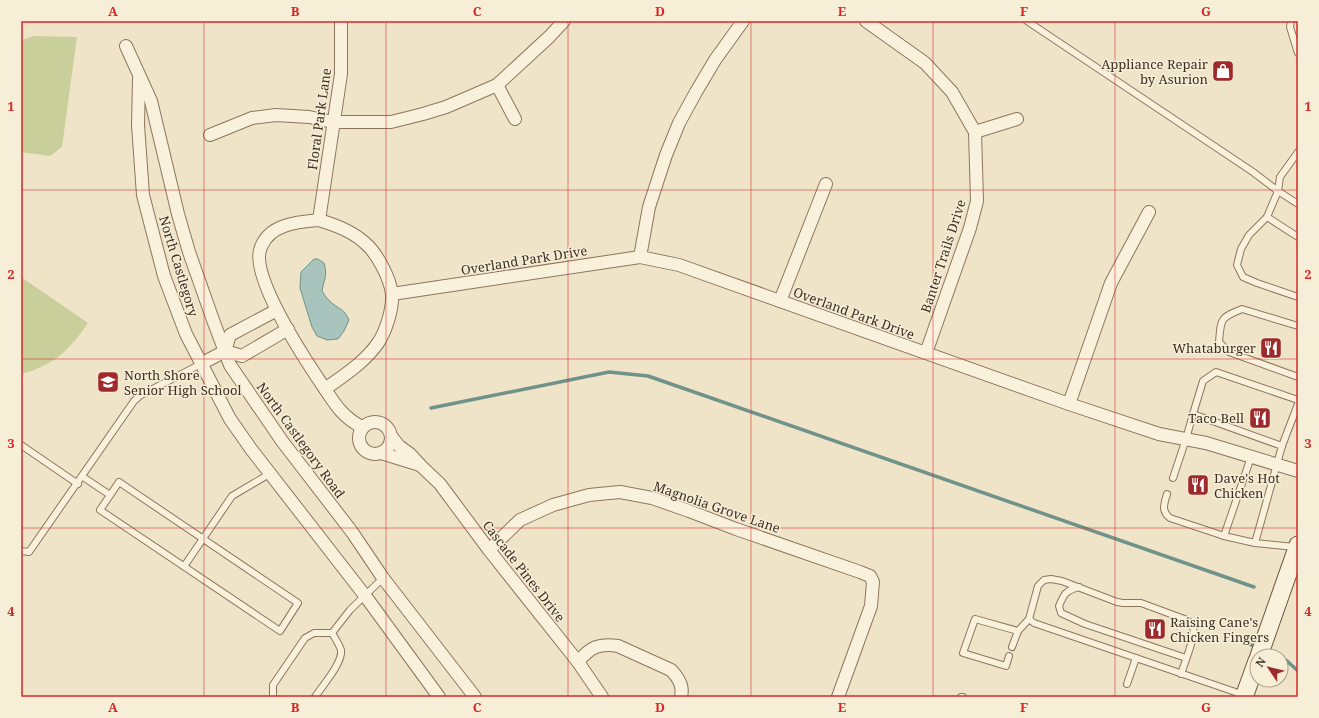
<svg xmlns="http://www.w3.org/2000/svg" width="1319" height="718" font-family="'Noto Serif',serif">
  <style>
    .green { fill: #c9cf9b }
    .water { fill: #a9c4bc; stroke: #6f938a }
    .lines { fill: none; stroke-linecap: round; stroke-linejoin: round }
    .stream { stroke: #6f938a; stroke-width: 3.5 }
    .service-casing { stroke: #8d765c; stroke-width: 8 }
    .minor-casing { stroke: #8d765c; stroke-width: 14 }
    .secondary-casing { stroke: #6f573f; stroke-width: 19 }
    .service { stroke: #faf1dc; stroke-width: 6 }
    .minor { stroke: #faf1dc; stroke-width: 12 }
    .secondary { stroke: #faf1dc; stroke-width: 17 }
    .grid { fill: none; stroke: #d62828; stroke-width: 1; stroke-opacity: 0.55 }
    .labels { text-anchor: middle; stroke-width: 3; stroke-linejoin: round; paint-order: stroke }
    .poi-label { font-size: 13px; fill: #3d2e20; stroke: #f7eed8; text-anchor: end }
    .street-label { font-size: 13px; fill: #3d2e20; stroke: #f7eed8 }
    .neatline { fill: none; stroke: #d62828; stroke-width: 1.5 }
    .grid-label { font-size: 13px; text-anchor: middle; font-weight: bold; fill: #d62828 }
  </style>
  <rect width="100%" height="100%" fill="#f0e4c8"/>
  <g class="green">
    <polygon points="35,36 77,37 62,147 50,156 21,152 21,40"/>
    <path d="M 21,277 L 88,323 C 82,331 77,339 70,346 C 58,360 38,370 21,374 Z"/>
  </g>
  <path class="water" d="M 314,259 L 318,259 L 324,263 C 328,276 324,279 322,291 C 325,296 328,300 333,304 C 341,310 344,309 349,320 L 344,331 L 338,339 L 327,340 L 317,336 L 312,327 L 300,288 L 301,272 Z"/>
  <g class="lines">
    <g class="stream">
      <polyline points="431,408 609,372 648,376 1254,587"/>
      <polyline points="1244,642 1256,647"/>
      <polyline points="1266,651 1276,656"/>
      <polyline points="1281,658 1286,660 1298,671"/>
    </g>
    <g class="service-casing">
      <g id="service">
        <polyline points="1027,21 1253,172 1278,191 1280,177 1298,152"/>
        <polyline points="1291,21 1290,27 1298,53"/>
        <polyline points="1298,204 1278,191 1267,217 1298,237"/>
        <polyline points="1267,217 1249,235 1241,249 1237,265 1243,277 1257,283 1298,297"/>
        <path d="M 1298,326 L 1242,309 C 1220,318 1221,318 1219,342 L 1229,352 L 1298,377"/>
        <polyline points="1193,414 1203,381 1216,372 1298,400"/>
        <polyline points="21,445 78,484"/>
        <polyline points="1282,446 1298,404"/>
        <polyline points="1251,457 1224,536 1255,543 1295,547"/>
        <polyline points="83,477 110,495"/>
        <polyline points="1173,478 1186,439 1193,414 1282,446 1255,543"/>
        <polygon points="119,482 298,603 280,631 100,510"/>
        <path d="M 1167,494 C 1164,504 1161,511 1170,518 L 1224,536"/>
        <polyline points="21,551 29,552 134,401 141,395 201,364"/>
        <polyline points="185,565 232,496 271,473"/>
        <path d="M 1079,587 C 1065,591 1064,594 1059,606 L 1061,613 L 1085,624 L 1186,658"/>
        <polyline points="1029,619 1034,623 1244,695"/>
        <path d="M 1018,631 L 1029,619 L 1038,586 L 1044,580 L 1051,579 L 1062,581 L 1117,602 L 1123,603 L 1141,603 L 1187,620 C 1188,621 1191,623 1192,624 C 1198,632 1184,664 1181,674"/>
        <polyline points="332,633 350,610 383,578"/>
        <polyline points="1009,656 1006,666 963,653 975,619 1018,631 1012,647"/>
        <polyline points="1127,684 1136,658"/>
        <polyline points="273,697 273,685 305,638 314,633 332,633"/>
        <path d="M 315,697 C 322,686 343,663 341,650 C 339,644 335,638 332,633"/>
        <polyline points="961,697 963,697"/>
      </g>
    </g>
    <g class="minor-casing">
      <g id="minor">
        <polyline points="866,21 925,63 952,92 975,132 977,201 970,228 926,353"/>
        <polyline points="126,46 151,101 178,214 189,252 213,320 230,365 282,441 352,532 383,578 475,697"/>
        <polyline points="139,79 138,125 143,195 164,276 186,334 230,419 251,449 366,597 439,697"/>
        <polyline points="497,85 515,119"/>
        <polyline points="975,132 1017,119"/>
        <polyline points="210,135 252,118 276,115 309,117 333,122 391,122 423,114 446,107 497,85 549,37 564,21"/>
        <path d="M 319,220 C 335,225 352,231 365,243 C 377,253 390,278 392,294 C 393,309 386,331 378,343 C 365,362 343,376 325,389 C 308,364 248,275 261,247 C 270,224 297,222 319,220 Z"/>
        <polyline points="319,220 341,74 341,21"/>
        <polyline points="640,257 649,207 666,155 679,123 696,92 715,60 743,21"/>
        <polyline points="392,294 640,257 679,265 1069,404 1159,434 1206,443 1298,471"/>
        <polyline points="780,301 826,184"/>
        <polyline points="225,351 230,335 277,310"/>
        <polyline points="201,364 225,351 242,356 288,329"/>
        <path d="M 325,389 C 336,406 344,418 362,427"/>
        <polyline points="1069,404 1111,283 1149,212"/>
        <circle cx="375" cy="438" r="16"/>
        <polyline points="391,436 399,446 410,454 420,465 440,484 489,550 578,662 602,697"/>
        <polyline points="381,453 420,465"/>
        <polyline points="489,550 520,520 553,505 589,495 620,492 652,498 689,511 736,529 860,572 870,576 873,582 871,606 838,697"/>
        <path d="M 578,662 C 590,647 599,643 618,646 L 671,670 C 678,677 684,686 681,697"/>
      </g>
    </g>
    <g class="secondary-casing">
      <g id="secondary">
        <polyline points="1259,656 1298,545"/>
        <polyline points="1244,697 1257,661"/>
      </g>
    </g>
    <use href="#service" class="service"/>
    <use href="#minor" class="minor"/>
    <use href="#secondary" class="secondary"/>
  </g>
  <path class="grid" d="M 204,21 L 204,697M 386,21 L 386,697M 568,21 L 568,697M 751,21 L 751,697M 933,21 L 933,697M 1115,21 L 1115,697M 21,190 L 1298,190M 21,359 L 1298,359M 21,528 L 1298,528"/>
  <defs>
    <g id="shop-square" transform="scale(1.15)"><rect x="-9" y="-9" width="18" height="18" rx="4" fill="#9e2a2b" stroke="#f7eed8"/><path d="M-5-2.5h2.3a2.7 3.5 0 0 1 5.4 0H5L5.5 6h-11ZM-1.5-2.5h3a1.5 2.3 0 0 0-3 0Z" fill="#fff"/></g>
    <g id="restaurant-square" transform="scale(1.15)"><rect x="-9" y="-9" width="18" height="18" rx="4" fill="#9e2a2b" stroke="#f7eed8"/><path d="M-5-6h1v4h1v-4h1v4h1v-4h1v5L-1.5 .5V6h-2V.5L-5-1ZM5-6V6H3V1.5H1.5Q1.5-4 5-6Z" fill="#fff"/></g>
    <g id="school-square" transform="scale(1.15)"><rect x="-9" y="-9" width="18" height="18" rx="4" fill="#9e2a2b" stroke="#f7eed8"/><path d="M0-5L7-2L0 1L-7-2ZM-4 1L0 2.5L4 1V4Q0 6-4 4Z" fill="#fff"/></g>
  </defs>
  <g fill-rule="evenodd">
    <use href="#shop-square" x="1223" y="71"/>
    <use href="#restaurant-square" x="1271" y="348"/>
    <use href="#school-square" x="108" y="382"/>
    <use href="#restaurant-square" x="1260" y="418"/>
    <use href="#restaurant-square" x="1198" y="485"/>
    <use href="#restaurant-square" x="1155" y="629"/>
  </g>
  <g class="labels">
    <g class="poi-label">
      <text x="1208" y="69">Appliance Repair<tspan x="1208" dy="15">by Asurion</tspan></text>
      <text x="1256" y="353">Whataburger</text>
      <text x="124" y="380" text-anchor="start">North Shore<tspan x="124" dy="15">Senior High School</tspan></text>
      <text x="1244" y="423">Taco Bell</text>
      <text x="1214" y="483" text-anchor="start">Dave's Hot<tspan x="1214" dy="15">Chicken</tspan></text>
      <text x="1170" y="627" text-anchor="start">Raising Cane's<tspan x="1170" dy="15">Chicken Fingers</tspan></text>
    </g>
    <g class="street-label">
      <text transform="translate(319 119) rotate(-82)" y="5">Floral Park Lane</text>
      <text transform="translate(943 256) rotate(-72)" y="5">Banter Trails Drive</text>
      <text transform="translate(524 260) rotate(-9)" y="5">Overland Park Drive</text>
      <text transform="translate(179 266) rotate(73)" y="5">North Castlegory</text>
      <text transform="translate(854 313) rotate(20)" y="5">Overland Park Drive</text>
      <text transform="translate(301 440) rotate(54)" y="5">North Castlegory Road</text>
      <text transform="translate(717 507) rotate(19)" y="5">Magnolia Grove Lane</text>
      <text transform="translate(524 571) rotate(52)" y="5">Cascade Pines Drive</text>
    </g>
  </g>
  <rect width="1319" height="718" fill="none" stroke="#f7eed8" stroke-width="44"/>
  <g transform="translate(1269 668) rotate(305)"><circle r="19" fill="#f7eed8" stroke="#ada18e"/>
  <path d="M0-3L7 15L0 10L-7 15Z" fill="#9e2a2b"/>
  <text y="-6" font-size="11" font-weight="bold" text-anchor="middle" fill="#3d2e20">N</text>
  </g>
  <rect x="22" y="22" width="1275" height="674" class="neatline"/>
  <g class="grid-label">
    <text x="113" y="16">A</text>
    <text x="295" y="16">B</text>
    <text x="477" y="16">C</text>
    <text x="660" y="16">D</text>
    <text x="842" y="16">E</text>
    <text x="1024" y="16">F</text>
    <text x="1206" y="16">G</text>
    <text x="11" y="111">1</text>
    <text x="1308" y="111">1</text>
    <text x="11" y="279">2</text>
    <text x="1308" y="279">2</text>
    <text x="11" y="448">3</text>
    <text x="1308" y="448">3</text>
    <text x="11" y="616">4</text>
    <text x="1308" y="616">4</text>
    <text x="113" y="712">A</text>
    <text x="295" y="712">B</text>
    <text x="477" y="712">C</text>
    <text x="660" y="712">D</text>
    <text x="842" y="712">E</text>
    <text x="1024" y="712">F</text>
    <text x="1206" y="712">G</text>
  </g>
</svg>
